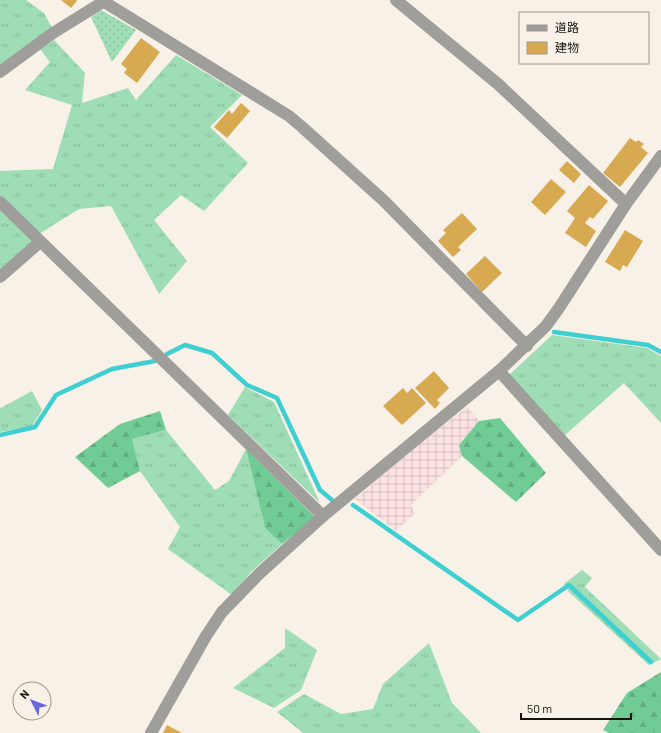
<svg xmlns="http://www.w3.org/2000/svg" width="661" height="733" font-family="Barlow,'Noto Sans JP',sans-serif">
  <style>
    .industrial { fill: url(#industrial-grid) }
    .grass { fill: url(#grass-tufts) }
    .forest { fill: url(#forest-firs) }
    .park { fill: url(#park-dots) }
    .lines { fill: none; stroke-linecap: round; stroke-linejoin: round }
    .stream { stroke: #3ecfd1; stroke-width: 4.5 }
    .building { fill: #d7aa52 }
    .minor { stroke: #a09e9a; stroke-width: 12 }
  </style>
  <defs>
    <pattern id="industrial-grid" width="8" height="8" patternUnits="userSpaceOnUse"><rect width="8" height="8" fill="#fce1e2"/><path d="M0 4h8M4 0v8" fill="none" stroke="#d7c0c1"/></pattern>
    <pattern id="grass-tufts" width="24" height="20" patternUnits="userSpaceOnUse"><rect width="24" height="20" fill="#9eddb5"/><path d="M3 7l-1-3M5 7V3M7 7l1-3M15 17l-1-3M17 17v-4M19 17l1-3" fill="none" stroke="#87bd9b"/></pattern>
    <pattern id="forest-firs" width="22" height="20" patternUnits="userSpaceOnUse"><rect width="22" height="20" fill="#70cb95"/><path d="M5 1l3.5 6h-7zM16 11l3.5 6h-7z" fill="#60ad7f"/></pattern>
    <pattern id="park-dots" width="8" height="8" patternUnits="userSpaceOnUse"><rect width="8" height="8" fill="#9eddb5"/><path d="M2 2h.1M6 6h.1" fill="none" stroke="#87bd9b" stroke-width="1.8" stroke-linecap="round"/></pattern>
  </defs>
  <rect width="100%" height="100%" fill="#f7f1e8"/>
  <polygon class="industrial" points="467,407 479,421 459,445 462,456 411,505 415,513 396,531 355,499 410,451"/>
  <g class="grass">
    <polygon points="0,0 26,0 44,13 52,28 0,66"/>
    <polygon points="54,40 85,73 82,103 128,88 136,100 176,55 242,95 210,127 248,163 204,211 181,195 154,220 187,261 159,294 111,206 79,209 39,234 0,196 0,171 53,169 72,105 25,90 50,62 40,49"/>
    <polygon points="2,210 33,241 0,269 0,211"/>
    <polygon points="552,335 647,348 661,356 661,423 624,383 565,435 509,375"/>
    <polygon points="245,387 274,402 320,503 228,415"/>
    <polygon points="32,391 42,410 32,426 0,432 0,407 1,408"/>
    <polygon points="166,430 215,490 229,481 246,449 265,528 282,544 251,572 232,595 168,549 180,527 140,471 132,439"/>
    <polygon points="582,570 592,578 585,587 661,659 649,665 569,592 564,584"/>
    <polygon points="285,628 317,650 301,690 274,708 233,688 285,648"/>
    <polygon points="429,643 452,703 481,733 303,733 277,712 304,694 341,714 373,709 383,684"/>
  </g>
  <g class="forest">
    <polygon points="160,411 166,430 132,439 140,471 108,488 75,457 120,424"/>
    <polygon points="500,418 546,473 516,502 462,456 459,445 479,421"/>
    <polygon points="246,449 315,517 282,544 265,528"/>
    <polygon points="661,672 661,733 609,733 603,730 627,693"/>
  </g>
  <polygon class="park" points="101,10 136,30 112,62 91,17"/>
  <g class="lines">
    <g class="stream">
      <polyline points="554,332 648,345 661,352"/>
      <polyline points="167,354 185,345 212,353 247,385 277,398 320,490 332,500"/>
      <polyline points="0,435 35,427 56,395 112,369 155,361"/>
      <polyline points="353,505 518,620 569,585 651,662"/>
    </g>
  </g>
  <g class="building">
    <polygon points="61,0 76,0 77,1 71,8"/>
    <polygon points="141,38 160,52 137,83 124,73 127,69 121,64"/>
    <polygon points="241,103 250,111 227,138 214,127 229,110 232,114"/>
    <polygon points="630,138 636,142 638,140 644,144 641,147 648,153 620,187 603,173"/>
    <polygon points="567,161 581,174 574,183 559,170"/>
    <polygon points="551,179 566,192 545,215 531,202"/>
    <polygon points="589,185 608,201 593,219 590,217 585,223 596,231 586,247 565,233 575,218 567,211"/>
    <polygon points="462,213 477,229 458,247 461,250 453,257 438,241 446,233 443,230"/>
    <polygon points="625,230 643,241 627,267 623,265 620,271 605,262"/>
    <polygon points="485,256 502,273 482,292 466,274"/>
    <polygon points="434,371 449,388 437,400 440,403 435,409 415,388"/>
    <polygon points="403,388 407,393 412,388 426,403 402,425 383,406"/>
    <polygon points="167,725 182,733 163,733"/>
  </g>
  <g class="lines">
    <g class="minor">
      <polyline points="101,0 289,116 302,127 383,200 527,346"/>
      <polyline points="396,0 498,84 626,204"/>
      <polyline points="0,72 53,33 103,2"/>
      <polyline points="0,202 323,516"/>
      <polyline points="0,277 40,242"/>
      <polyline points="499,371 661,550"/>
      <polyline points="151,733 206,636 222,612 260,573 323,516 499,371 546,326 559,308 626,204 661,156"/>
    </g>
  </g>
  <rect x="519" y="12" width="130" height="52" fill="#f7f1e8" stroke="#9d9892"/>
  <rect x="527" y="25" width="20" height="6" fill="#a09e9a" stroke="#9d9892"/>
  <text x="555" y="32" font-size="12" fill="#151310">道路</text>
  <rect x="527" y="42" width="20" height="12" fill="#d7aa52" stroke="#9d9892"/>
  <text x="555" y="52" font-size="12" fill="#151310">建物</text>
  <g transform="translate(32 701) rotate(312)"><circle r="19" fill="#f7f1e8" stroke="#9d9892"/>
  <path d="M0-3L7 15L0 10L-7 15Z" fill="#6668e1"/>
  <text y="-6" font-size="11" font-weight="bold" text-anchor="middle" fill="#151310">N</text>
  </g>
  <path d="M521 713v6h110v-6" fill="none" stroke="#151310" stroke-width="2"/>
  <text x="527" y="713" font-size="12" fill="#151310" stroke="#f7f1e8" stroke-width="3" paint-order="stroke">50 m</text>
</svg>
